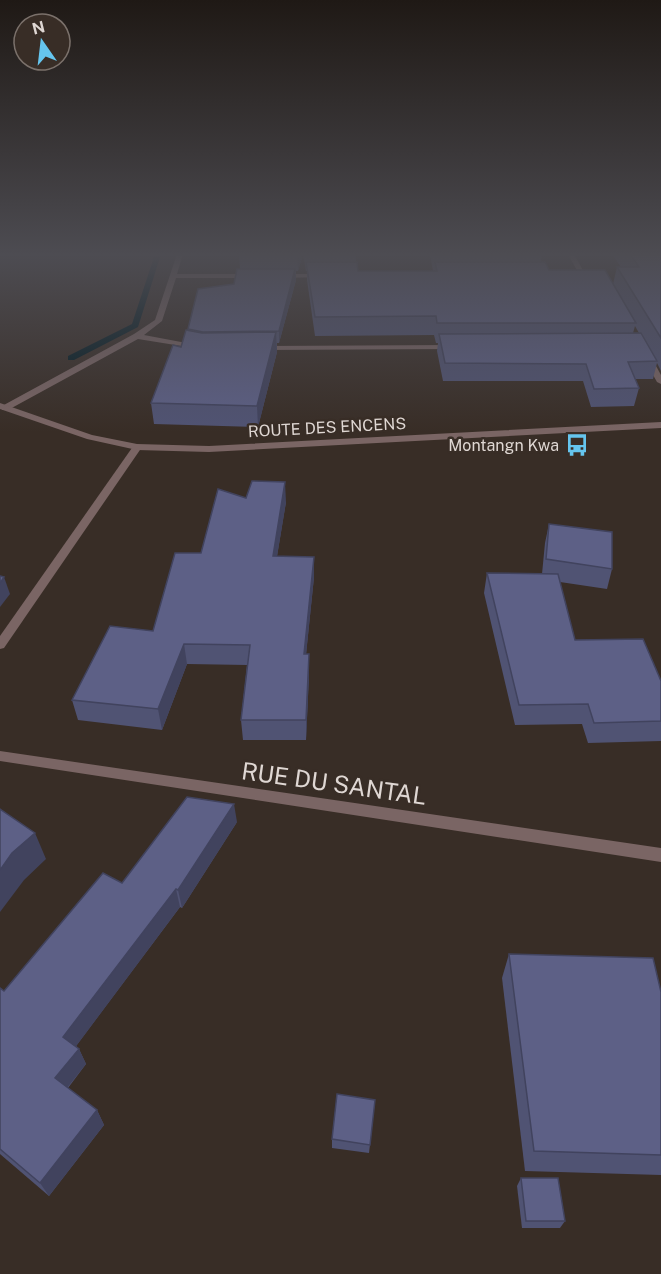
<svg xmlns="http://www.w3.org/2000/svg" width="661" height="1274" font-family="'Public Sans',sans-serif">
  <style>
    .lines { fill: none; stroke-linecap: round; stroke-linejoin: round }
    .stream { fill: #001a22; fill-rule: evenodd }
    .minor { fill: #7a6564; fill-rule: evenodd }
    .tertiary { fill: #7a6564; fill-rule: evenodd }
    .wall { fill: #505373; fill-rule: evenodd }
    .shaded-wall { fill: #41435e }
    .building { fill: #5d6086; stroke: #41435e; stroke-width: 1.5 }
    .labels { text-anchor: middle; stroke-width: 5; stroke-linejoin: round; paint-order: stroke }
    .far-street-label { font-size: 16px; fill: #dfd7d3; stroke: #382d26 }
    .far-poi-label { font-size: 16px; fill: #dfd7d3; stroke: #382d26; text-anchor: end }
    .near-street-label { font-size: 24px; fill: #dfd7d3; stroke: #382d26 }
  </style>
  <rect width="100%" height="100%" fill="#382d26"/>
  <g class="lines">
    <polygon class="stream" points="155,254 161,254 138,327 74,360 68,360 68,356 132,324"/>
    <g class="minor">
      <polygon points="177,254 183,254 177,274 251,274 254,276 251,278 176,278 162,321 144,335 197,345 200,345 200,349 138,339 8,410 2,410 2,406 134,334 155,320"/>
      <polygon points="568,254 574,254 585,274 594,278 594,280 580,276"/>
      <polygon points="323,274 326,276 325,277 280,278 277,276 280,274"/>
      <polygon points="452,345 455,345 455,349 263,350 259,348 263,346"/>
      <polygon points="644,355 651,357 661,375 661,384 657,382 643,357"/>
      <polygon points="137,444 142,447 4,648 0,649 0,636 134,445"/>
      <polygon points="0,751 661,848 661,862 0,761"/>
    </g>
    <polygon class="tertiary" points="0,403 92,435 137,444 209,446 661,422 661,428 209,452 137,450 87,439 0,409"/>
  </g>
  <g class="wall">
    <polygon points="239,254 303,254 298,271 296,271 296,280 279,343 277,343 277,352 258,427 154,424 151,403 181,347 188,329 234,284 240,269"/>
    <path d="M 303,254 L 356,254 L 356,262 L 358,271 L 433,271 L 430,254 L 542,254 L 541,262 L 549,270 L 613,284 L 617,267 L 621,267 L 612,254 L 661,254 L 661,371 L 657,363 L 653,379 L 635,379 L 639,388 L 634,406 L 591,407 L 583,381 L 443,381 L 437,351 L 438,343 L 436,343 L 434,335 L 315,336 L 307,280 L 307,271 L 306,271 ZM 635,326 L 639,333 L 633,333 Z"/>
    <polygon points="246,498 286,502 277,556 314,577 306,654 309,675 306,740 243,740 241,720 247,665 187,664 162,730 78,720 72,700 153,631 201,553"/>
    <polygon points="549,524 612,569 607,589 560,582 575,640 661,681 661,741 588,743 582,724 515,725 484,593 487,573 542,574 545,543"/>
    <polygon points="237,822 182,908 180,907 76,1046 79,1049 86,1064 68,1088 97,1110 104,1125 49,1196 0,1154 0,988 4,991 122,883"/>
    <polygon points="509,954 661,992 661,1175 525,1171 502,978"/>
    <polygon points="375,1100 369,1153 332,1148 332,1139"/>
    <polygon points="521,1178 565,1221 560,1228 522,1228 517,1186"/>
  </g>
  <g class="shaded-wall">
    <polygon points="297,254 303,254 298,271"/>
    <polygon points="295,269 296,280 279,343 279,331"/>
    <polygon points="276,332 277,352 258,427 257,406"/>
    <polygon points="285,482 286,502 274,575 273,556"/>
    <polygon points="314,557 314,577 304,675 304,654"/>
    <polygon points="4,577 10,594 0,607 0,583"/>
    <polygon points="184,644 187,664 162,730 158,709"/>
    <polygon points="309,654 309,675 306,740 306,720"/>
    <polygon points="234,804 237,822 182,908 178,890"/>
    <polygon points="35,833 46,859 24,880 0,912 0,870 12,853"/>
    <polygon points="176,889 180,907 71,1053 63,1037"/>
    <polygon points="79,1049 86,1064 63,1093 55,1078"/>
    <polygon points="97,1110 104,1125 49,1196 40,1183"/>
  </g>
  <g class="building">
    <polygon points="630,254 661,254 661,338 617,267 639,267"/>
    <polygon points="306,262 357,262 358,271 437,271 435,262 545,262 549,270 605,270 636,323 437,323 436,316 315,317"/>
    <polygon points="237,269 295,269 279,331 203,332 188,329 198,289 234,284"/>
    <polygon points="186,330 202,333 276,332 257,406 151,403 173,345 181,347"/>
    <polygon points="641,333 657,361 628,362 639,388 594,389 586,364 445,363 439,334"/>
    <polygon points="252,481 285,482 273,556 314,557 304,654 309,654 306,720 241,720 250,645 184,644 158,709 72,700 110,626 153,631 175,553 201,553 218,489 246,498"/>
    <polygon points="549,524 612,532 612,569 546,559"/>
    <polygon points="487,573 558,574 575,640 643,639 661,681 661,721 594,723 588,704 519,705"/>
    <polygon points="0,576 4,577 0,583"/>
    <polygon points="187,797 234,804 178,890 176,889 63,1037 79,1049 55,1078 97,1110 40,1183 0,1149 0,988 4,991 103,873 122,883"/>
    <polygon points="0,809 35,833 12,853 0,870"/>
    <polygon points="509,954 653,958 661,992 661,1155 534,1151"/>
    <polygon points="337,1094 375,1100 370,1145 332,1139"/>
    <polygon points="521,1178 558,1178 565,1221 526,1221"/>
  </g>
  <linearGradient id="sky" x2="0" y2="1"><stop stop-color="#1f1915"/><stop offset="0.59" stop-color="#4d4c52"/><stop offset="1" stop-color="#4d4c52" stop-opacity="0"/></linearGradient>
  <rect width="661" height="432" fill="url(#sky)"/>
  <defs>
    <g id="bus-bare" transform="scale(1.8)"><path d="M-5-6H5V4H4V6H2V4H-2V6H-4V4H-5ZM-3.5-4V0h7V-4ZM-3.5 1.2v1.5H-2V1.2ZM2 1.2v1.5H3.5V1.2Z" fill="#65c5ee" stroke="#382d26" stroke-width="2.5" paint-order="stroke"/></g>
  </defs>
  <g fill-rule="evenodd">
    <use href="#bus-bare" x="577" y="445"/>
  </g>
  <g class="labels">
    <g class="far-street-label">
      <text transform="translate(327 427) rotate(-3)" y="6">ROUTE DES ENCENS</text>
    </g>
    <g class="far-poi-label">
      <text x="559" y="451">Montangn Kwa</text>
    </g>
    <g class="near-street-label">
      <text transform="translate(334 784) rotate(8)" y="8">RUE DU SANTAL</text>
    </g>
  </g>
  <g transform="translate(42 42) rotate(346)"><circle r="28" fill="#382d26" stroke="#7b716b" stroke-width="1.5"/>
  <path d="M0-4.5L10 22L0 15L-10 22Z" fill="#65c5ee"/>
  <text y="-9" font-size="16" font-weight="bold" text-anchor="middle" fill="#dfd7d3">N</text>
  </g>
</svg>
